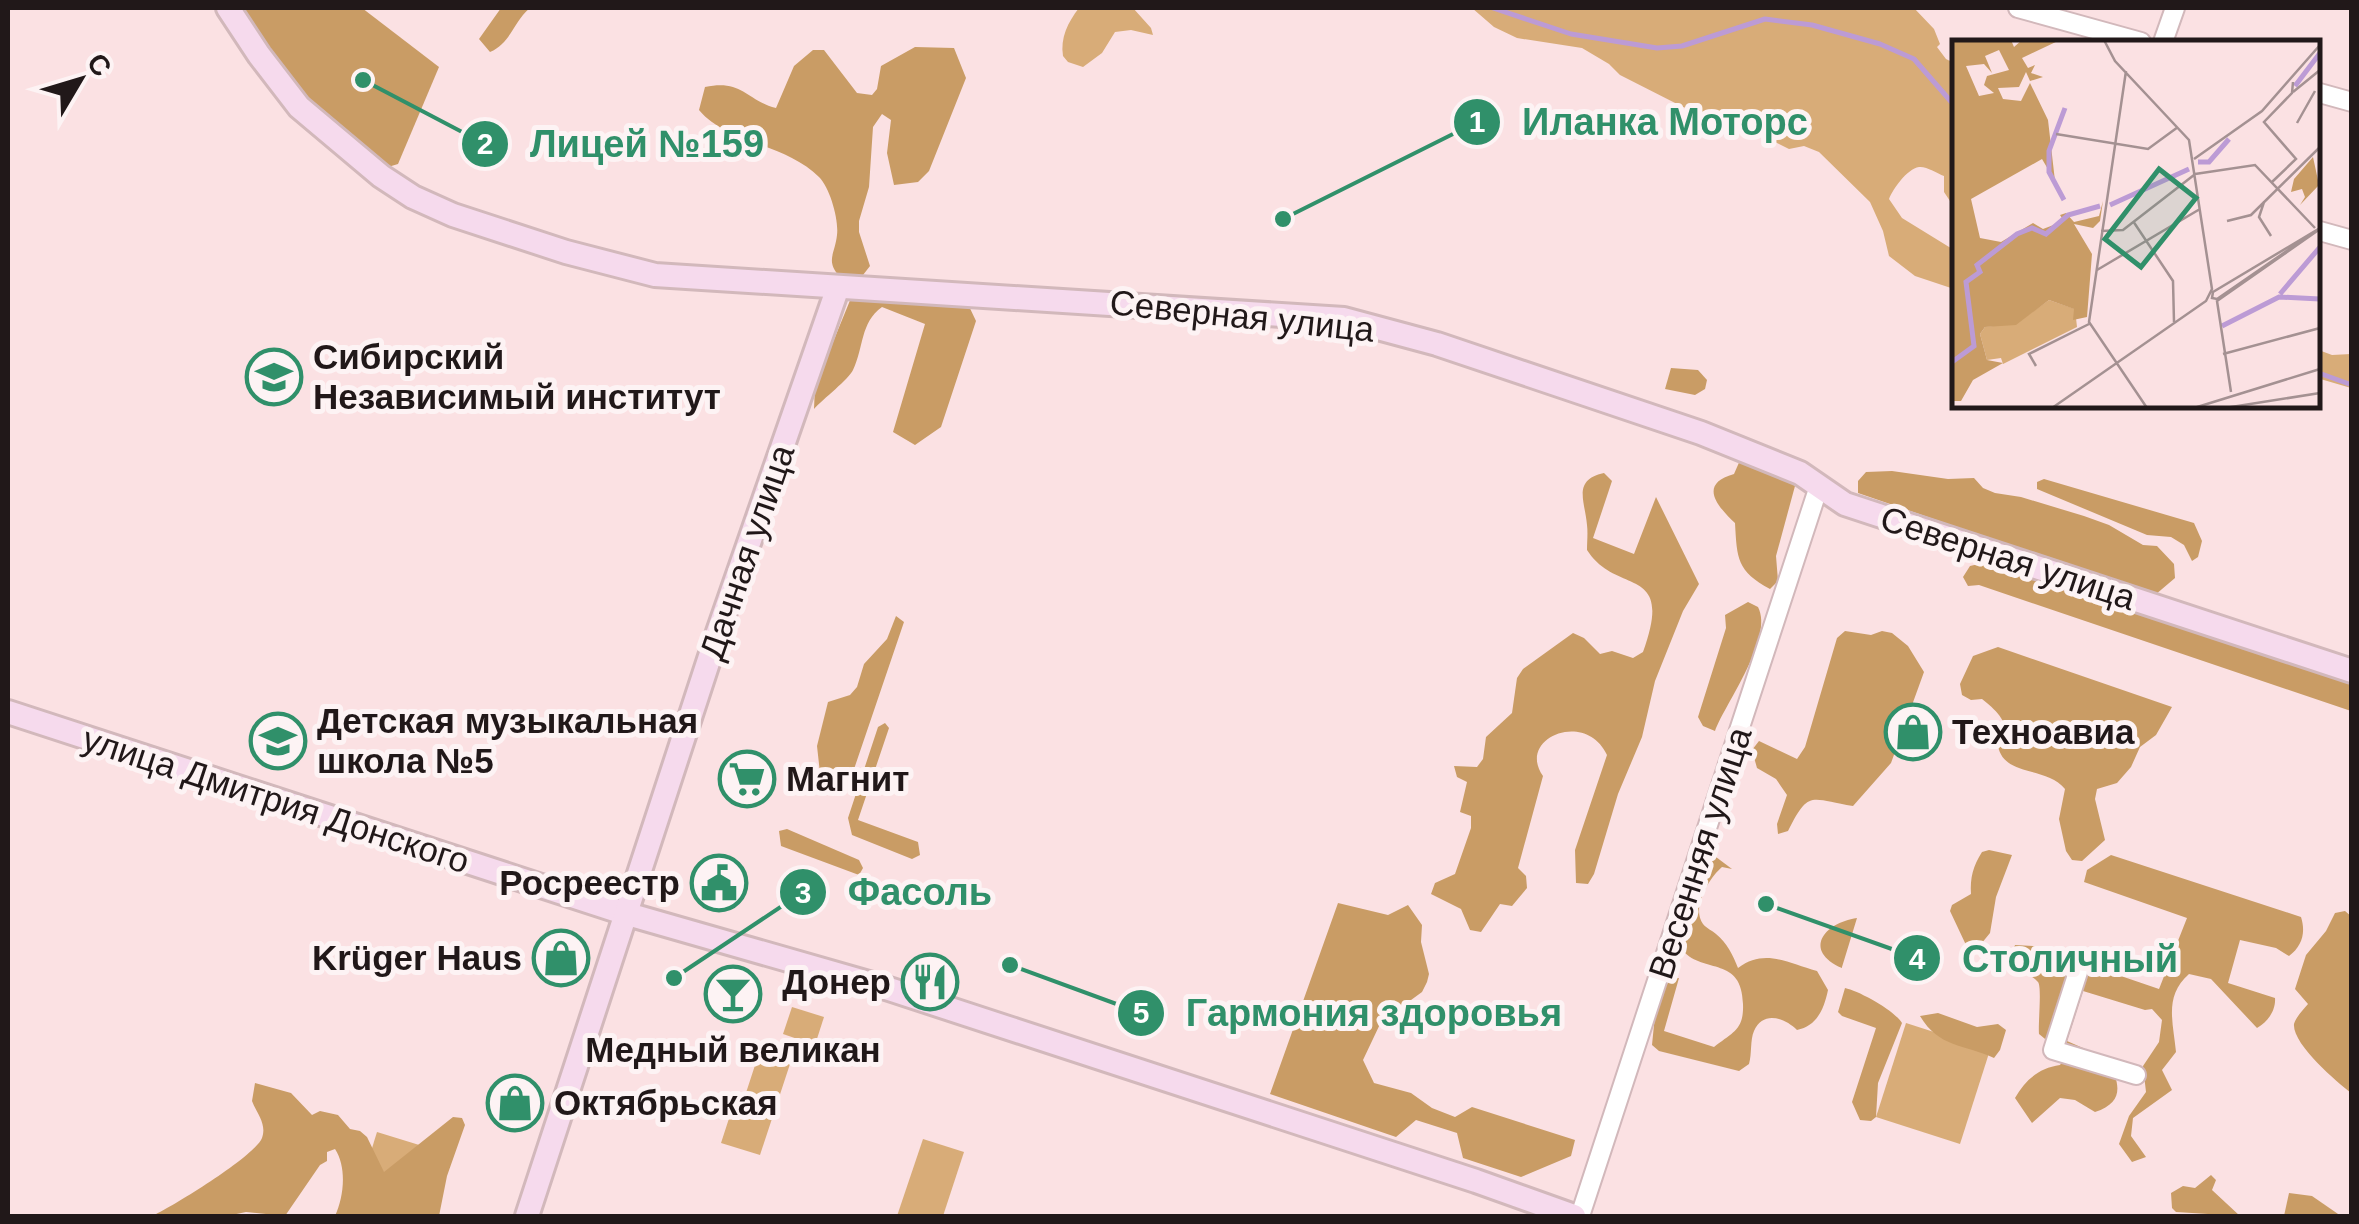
<svg xmlns="http://www.w3.org/2000/svg" width="2359" height="1224" font-family="Arial,sans-serif">
  <style>
    .green { fill: #d8ac78 }
    .forest { fill: #c99c65 }
    .lines { fill: none; stroke-linecap: round; stroke-linejoin: round }
    .stream { stroke: #bc9bd5; stroke-width: 5 }
    .street-casing { stroke: #d2b8bb; stroke-width: 22 }
    .secondary-casing { stroke: #d2b8bb; stroke-width: 28 }
    .street { stroke: #fff; stroke-width: 18 }
    .secondary { stroke: #f6daed; stroke-width: 22 }
    .labels { text-anchor: middle; stroke-width: 10; stroke-linejoin: round; paint-order: stroke }
    .street-label { font-size: 35px; fill: #211819; stroke: #fdf3f4 }
    .poi-label { font-size: 35px; font-weight: bold; fill: #211819; stroke: #fdf3f4; text-anchor: start }
    .inset-river { fill: none; stroke: #bc9bd5; stroke-width: 5 }
    .inset-road { fill: none; stroke: #a49192; stroke-width: 2.5 }
    .view { fill: #30906a; fill-opacity: 0.15; stroke: #30906a; stroke-width: 5 }
    .inset-edge { fill: none; stroke: #211819; stroke-width: 5 }
    .leader { fill: none; stroke: #30906a; stroke-width: 4 }
    .callout-dot { fill: #30906a; stroke: #fdf3f4; stroke-width: 4 }
    .mark-label { font-size: 30px; text-anchor: middle; font-weight: bold; fill: #fff }
    .callout-label { font-size: 38px; text-anchor: middle; font-weight: bold; fill: #30906a; stroke: #fdf3f4; stroke-width: 10; stroke-linejoin: round; paint-order: stroke }
  </style>
  <rect width="100%" height="100%" fill="#fbe1e3"/>
  <g class="green">
    <path d="M 1079,8 L 1133,8 L 1151,28 L 1153,35 L 1131,30 L 1115,32 L 1102,53 L 1083,67 L 1068,62 L 1063,56 C 1060,38 1068,22 1079,8 Z"/>
    <path d="M 1472,8 L 1914,8 L 1934,29 L 1940,44 L 1937,47 L 1946,59 L 1954,63 L 1954,207 L 1944,192 L 1944,176 C 1937,173 1926,166 1919,167 C 1907,169 1893,189 1889,199 L 1902,218 L 1954,250 L 1954,289 L 1915,276 L 1889,256 L 1883,231 L 1870,202 L 1819,152 L 1804,146 L 1789,149 L 1745,127 L 1683,107 L 1620,75 L 1609,64 L 1582,48 L 1517,38 L 1494,27 Z"/>
    <polygon points="2316,349 2332,355 2351,354 2351,388 2317,378"/>
    <polygon points="792,1007 824,1017 815,1045 783,1034"/>
    <polygon points="1906,1023 1990,1050 1960,1144 1876,1117"/>
    <polygon points="759,1053 790,1064 760,1155 721,1143 735,1100 743,1102"/>
    <polygon points="377,1132 429,1148 351,1216"/>
    <polygon points="923,1139 964,1152 943,1216 897,1216"/>
  </g>
  <g class="forest">
    <polygon points="237,8 362,8 439,67 398,164 388,167 302,93"/>
    <path d="M 501,8 L 530,8 C 513,22 511,43 490,52 L 479,39 Z"/>
    <path d="M 915,47 L 954,48 L 966,78 L 929,171 L 918,182 L 894,185 L 887,153 L 891,120 L 882,114 L 873,127 L 869,187 L 859,221 L 859,232 L 870,266 L 863,275 L 840,277 C 825,261 835,254 837,235 C 839,220 830,188 819,177 C 785,143 726,143 699,110 L 705,87 C 742,79 746,100 776,108 L 794,66 L 813,50 L 824,50 L 857,93 L 872,95 L 877,89 L 881,66 Z"/>
    <path d="M 851,298 L 967,302 L 976,321 L 941,427 L 915,445 L 893,432 L 925,324 L 882,307 C 860,323 864,347 853,370 C 849,379 823,399 814,409 L 815,386 Z"/>
    <polygon points="1671,368 1698,370 1707,380 1705,389 1695,395 1665,389"/>
    <path d="M 1741,458 L 1778,469 L 1795,486 L 1776,556 L 1778,581 L 1770,589 C 1737,571 1737,559 1735,523 C 1717,506 1698,484 1734,474 Z"/>
    <polygon points="1892,471 1948,479 1974,478 1983,488 1995,493 2021,497 2084,516 2109,525 2143,545 2157,546 2174,564 2175,578 2155,595 1858,493 1858,481 1866,472"/>
    <path d="M 1604,473 L 1612,481 L 1593,538 L 1634,554 L 1656,497 L 1699,584 L 1683,611 L 1655,681 L 1642,737 L 1618,794 L 1594,874 L 1588,884 L 1576,883 L 1575,850 L 1607,755 C 1586,709 1516,738 1543,776 L 1518,868 L 1526,876 L 1527,888 L 1512,906 L 1500,904 L 1481,932 L 1470,930 L 1461,909 L 1431,894 L 1435,883 L 1455,874 L 1471,828 L 1471,816 L 1460,812 L 1467,782 L 1457,777 L 1454,766 L 1477,767 L 1483,759 L 1486,737 L 1512,713 L 1517,678 L 1523,669 L 1573,633 L 1584,638 L 1600,654 L 1612,651 L 1633,658 L 1643,652 C 1675,563 1617,597 1587,550 C 1587,542 1588,533 1587,525 C 1585,501 1572,480 1604,473 Z"/>
    <polygon points="2044,479 2194,523 2202,541 2198,557 2192,561 2184,545 2171,537 2147,535 2037,489 2037,482"/>
    <polygon points="1983,563 2351,680 2351,711 1979,585 1968,586 1963,577 1970,566"/>
    <path d="M 1748,602 L 1758,607 C 1774,638 1726,702 1715,731 L 1703,726 L 1698,717 L 1726,628 L 1725,615 Z"/>
    <polygon points="896,616 904,622 852,775 845,783 820,773 817,746 828,702 850,695 857,687 864,664 887,639"/>
    <path d="M 1845,631 L 1871,635 L 1882,631 L 1892,633 L 1908,646 L 1924,672 L 1891,763 L 1853,806 C 1810,799 1809,789 1788,831 L 1778,834 L 1777,824 L 1787,795 L 1776,779 L 1757,768 L 1752,750 L 1759,741 L 1797,759 L 1805,747 L 1837,638 Z"/>
    <path d="M 1998,647 L 2172,707 L 2156,735 L 2140,747 L 2131,767 L 2117,783 L 2097,789 L 2095,799 L 2105,840 L 2082,861 L 2072,860 L 2066,851 L 2059,819 L 2065,789 C 2046,766 2004,777 1998,746 L 2007,741 C 2008,721 1996,710 1982,699 L 1971,700 L 1962,695 L 1960,684 L 1973,656 Z"/>
    <polygon points="885,723 889,728 858,820 918,842 920,855 912,859 852,835 848,818 878,727"/>
    <polygon points="787,829 859,860 863,868 859,875 781,846 779,831"/>
    <path d="M 1989,850 L 2012,855 L 1996,897 L 1990,933 L 1981,944 L 1966,945 L 1950,911 L 1952,905 L 1971,894 C 1970,878 1973,866 1982,852 Z"/>
    <path d="M 2111,855 L 2301,917 C 2306,933 2302,946 2289,956 L 2276,948 L 2240,940 L 2228,983 L 2275,998 C 2276,1010 2268,1022 2257,1028 L 2211,979 L 2189,974 C 2164,996 2173,1021 2176,1052 L 2162,1070 L 2172,1090 L 2133,1118 L 2131,1136 L 2146,1157 L 2132,1162 L 2119,1144 L 2129,1116 L 2146,1092 L 2143,1066 L 2159,1042 L 2162,1020 L 2152,1009 L 2145,1010 L 2083,991 L 2067,1041 L 2108,1059 C 2120,1084 2125,1102 2095,1112 L 2075,1100 L 2060,1098 L 2032,1123 L 2015,1098 C 2025,1080 2039,1068 2060,1065 L 2064,1059 L 2061,1052 L 2039,1034 C 2038,1023 2042,987 2038,982 C 2031,974 2017,970 2009,962 L 2015,945 L 2033,946 L 2159,989 L 2187,918 L 2084,882 L 2087,870 Z"/>
    <path d="M 1716,857 L 1732,869 L 1722,867 C 1709,878 1691,908 1703,924 C 1707,929 1712,930 1716,934 C 1727,943 1733,955 1738,968 C 1765,948 1787,963 1817,971 L 1828,990 C 1824,1009 1817,1026 1797,1030 C 1785,1018 1763,1010 1754,1031 C 1750,1040 1752,1054 1749,1064 L 1739,1071 L 1659,1051 L 1652,1045 L 1656,1005 L 1670,979 L 1679,978 L 1664,1031 L 1714,1047 C 1733,1032 1744,1030 1743,1004 C 1742,956 1704,974 1683,951 C 1688,922 1690,876 1716,857 Z"/>
    <polygon points="1338,903 1388,915 1408,905 1422,925 1421,942 1429,974 1427,982 1422,992 1381,1022 1363,1060 1374,1083 1411,1093 1432,1108 1455,1117 1472,1107 1575,1140 1571,1156 1521,1177 1463,1158 1457,1133 1416,1120 1396,1137 1270,1094"/>
    <path d="M 2345,911 L 2352,917 L 2351,1093 C 2337,1082 2292,1044 2294,1024 C 2296,1017 2303,1010 2308,1004 L 2295,989 L 2306,955 L 2326,931 L 2335,913 Z"/>
    <path d="M 1857,918 L 1842,967 L 1842,968 C 1803,951 1823,923 1857,918 Z"/>
    <path d="M 1845,988 C 1859,991 1894,1010 1902,1023 L 1878,1083 L 1876,1117 L 1871,1121 L 1860,1120 L 1852,1102 L 1876,1028 L 1842,1016 L 1838,1012 Z"/>
    <path d="M 1938,1013 L 1977,1027 L 1998,1024 L 2006,1030 L 2000,1050 L 1994,1058 C 1964,1044 1939,1048 1920,1016 Z"/>
    <path d="M 255,1083 L 291,1093 L 312,1115 L 320,1111 L 338,1115 L 350,1129 L 360,1131 L 367,1137 L 384,1172 L 453,1117 L 462,1118 L 465,1125 L 447,1176 L 439,1216 L 335,1216 C 344,1197 347,1167 335,1149 L 327,1152 L 327,1161 L 320,1165 L 285,1216 L 246,1212 L 227,1216 L 152,1216 C 172,1207 255,1156 262,1138 C 267,1124 257,1114 252,1101 Z"/>
    <polygon points="2211,1175 2216,1180 2212,1190 2240,1216 2176,1212 2172,1208 2171,1193 2183,1186 2195,1188"/>
    <polygon points="2289,1193 2312,1196 2341,1216 2284,1216"/>
  </g>
  <g class="lines">
    <g class="stream">
      <polyline points="1493,8 1571,34 1657,48 1682,46 1765,19 1812,25 1880,44 1914,59 1954,105"/>
      <polyline points="2316,372 2352,385"/>
    </g>
    <g class="street-casing">
      <g id="street">
        <polyline points="2018,8 2141,42"/>
        <polyline points="2163,42 2175,8"/>
        <polyline points="2316,92 2352,102"/>
        <polyline points="2316,230 2352,240"/>
        <polyline points="2078,972 2053,1050 2136,1075"/>
        <polyline points="1580,1216 1818,489"/>
      </g>
    </g>
    <g class="secondary-casing">
      <g id="secondary">
        <polyline points="228,8 259,55 299,107 381,176 413,197 453,215 566,252 655,275 1344,319 1437,344 1701,433 1800,473 1845,504 2352,671"/>
        <polyline points="8,712 624,913 886,988 1476,1181 1574,1216"/>
        <polyline points="527,1216 718,632 838,287"/>
      </g>
    </g>
    <use href="#street" class="street"/>
    <use href="#secondary" class="secondary"/>
  </g>
  <defs>
    <g id="university-ring" transform="scale(2.875)"><circle r="9.5" fill="#fdf3f4" stroke="#30906a" stroke-width="1.5"/><path d="M0-5L7-2L0 1L-7-2ZM-4 1L0 2.5L4 1V4Q0 6-4 4Z" fill="#30906a"/></g>
    <g id="shop-ring" transform="scale(2.875)"><circle r="9.5" fill="#fdf3f4" stroke="#30906a" stroke-width="1.5"/><path d="M-5-2.5h2.3a2.7 3.5 0 0 1 5.4 0H5L5.5 6h-11ZM-1.5-2.5h3a1.5 2.3 0 0 0-3 0Z" fill="#30906a"/></g>
    <g id="school-ring" transform="scale(2.875)"><circle r="9.5" fill="#fdf3f4" stroke="#30906a" stroke-width="1.5"/><path d="M0-5L7-2L0 1L-7-2ZM-4 1L0 2.5L4 1V4Q0 6-4 4Z" fill="#30906a"/></g>
    <g id="supermarket-ring" transform="scale(2.875)"><circle r="9.5" fill="#fdf3f4" stroke="#30906a" stroke-width="1.5"/><path d="M-6-5.5h2.5l.6 2H6L4.5 2H-2.5L-4.4-4H-6ZM-1.5 3.2a1.3 1.3 0 1 0 .1 0ZM3 3.2a1.3 1.3 0 1 0 .1 0Z" fill="#30906a"/></g>
    <g id="civic-ring" transform="scale(2.875)"><circle r="9.5" fill="#fdf3f4" stroke="#30906a" stroke-width="1.5"/><path d="M-.6-6.5H3V-4.5H.6V-3L4-1V1h2V6H-6V1h2V-1L-.6-3ZM-1.2 2.5V6h2.4V2.5Z" fill="#30906a"/></g>
    <g id="restaurant-ring" transform="scale(2.875)"><circle r="9.5" fill="#fdf3f4" stroke="#30906a" stroke-width="1.5"/><path d="M-5-6h1v4h1v-4h1v4h1v-4h1v5L-1.5 .5V6h-2V.5L-5-1ZM5-6V6H3V1.5H1.5Q1.5-4 5-6Z" fill="#30906a"/></g>
    <g id="bar-ring" transform="scale(2.875)"><circle r="9.5" fill="#fdf3f4" stroke="#30906a" stroke-width="1.5"/><path d="M-6-5H6L.8 .8V4.5H3.5V6h-7V4.5H-.8V.8Z" fill="#30906a"/></g>
  </defs>
  <g fill-rule="evenodd">
    <use href="#university-ring" x="274" y="377"/>
    <use href="#shop-ring" x="1913" y="732"/>
    <use href="#school-ring" x="278" y="741"/>
    <use href="#supermarket-ring" x="747" y="779"/>
    <use href="#civic-ring" x="719" y="883"/>
    <use href="#shop-ring" x="561" y="958"/>
    <use href="#restaurant-ring" x="930" y="982"/>
    <use href="#bar-ring" x="733" y="994"/>
    <use href="#shop-ring" x="515" y="1103"/>
  </g>
  <g class="labels">
    <g class="street-label">
      <text transform="translate(1242 316) rotate(6)" y="12">Северная улица</text>
      <text transform="translate(747 552) rotate(-71)" y="12">Дачная улица</text>
      <text transform="translate(2008 558) rotate(18)" y="12">Северная улица</text>
      <text transform="translate(276 800) rotate(18)" y="12">улица Дмитрия Донского</text>
      <text transform="translate(1700 853) rotate(-72)" y="12">Весенняя улица</text>
    </g>
    <g class="poi-label">
      <text x="313" y="369">Сибирский<tspan x="313" dy="40">Независимый институт</tspan></text>
      <text x="317" y="733">Детская музыкальная<tspan x="317" dy="40">школа №5</tspan></text>
      <text x="1952" y="744">Техноавиа</text>
      <text x="786" y="791">Магнит</text>
      <text x="680" y="895" text-anchor="end">Росреестр</text>
      <text x="522" y="970" text-anchor="end">Krüger Haus</text>
      <text x="891" y="994" text-anchor="end">Донер</text>
      <text x="733" y="1062" text-anchor="middle">Медный великан</text>
      <text x="554" y="1115">Октябрьская</text>
    </g>
  </g>
  <g transform="translate(1952 40)">
    <rect width="368" height="368" fill="#fbe1e3"/>
    <path d="M 97,260 L 123,269 L 125,287 L 51,324 L 49,318 L 35,320 L 28,294 L 33,287 L 65,283 Z" fill="#d8ac78"/>
    <path d="M 0,0 L 59,0 L 62,7 L 70,0 L 108,0 L 70,18 L 76,28 L 83,25 L 79,33 L 91,37 L 78,41 L 74,32 L 67,47 L 46,48 L 51,59 L 69,61 L 78,43 L 96,80 L 103,141 L 90,119 L 19,159 L 28,198 L 49,202 L 81,183 L 91,189 L 112,181 L 108,175 L 114,173 L 122,182 L 147,176 L 151,161 L 148,181 L 141,188 L 122,184 L 140,214 L 135,277 L 121,280 L 122,269 L 97,260 L 64,285 L 33,287 L 28,294 L 35,320 L 51,323 L 21,340 L 9,361 L 0,361 ZM 47,10 L 57,30 L 35,36 L 32,45 L 42,53 L 27,56 L 14,26 L 32,24 L 40,33 L 33,16 ZM 361,117 L 367,145 L 348,165 L 353,157 L 350,149 L 339,152 L 342,139 Z" fill="#c99c65" fill-rule="evenodd"/>
    <path class="inset-river" d="M 343,46 L 368,13M 246,122 L 257,122 L 277,99M 112,160 L 97,132 L 97,111 L 113,68M 158,165 L 237,129M 328,254 L 368,207M 270,286 L 327,257 L 368,259M 0,322 L 22,306 L 14,242 L 28,232 L 25,225 L 65,194 L 80,188 L 94,194 L 116,175 L 148,166"/>
    <path class="inset-road" d="M 174,31 L 137,282 L 195,368M 341,52 L 368,30M 345,83 L 363,51M 104,94 L 196,109 L 226,87M 242,119 L 310,71 L 368,5M 243,134 L 303,125 L 363,188M 320,142 L 344,119 L 312,82 L 340,53 L 341,42M 312,162 L 307,177 L 319,196M 181,181 L 221,241 L 222,282M 275,181 L 299,175 L 368,107M 368,188 L 265,259 L 260,258 L 261,252 ZM 149,191 L 171,190 L 242,135M 145,230 L 248,169M 271,314 L 368,288M 84,326 L 77,314 L 137,284M 279,352 L 265,261 L 368,189M 100,368 L 254,261 L 260,249 L 237,100 L 163,21 L 152,0M 242,368 L 368,329M 273,368 L 368,353"/>
    <path class="view" d="M 207,129 L 244,158 L 189,227 L 153,199 Z"/>
    <rect width="368" height="368" class="inset-edge"/>
  </g>
  <path class="leader" d="M1283 219L1477 122M363 80L485 144M674 978L803 892M1766 904L1917 958M1010 965L1141 1013"/>
  <g class="callout-dot">
    <circle cx="1283" cy="219" r="10"/>
    <circle cx="363" cy="80" r="10"/>
    <circle cx="674" cy="978" r="10"/>
    <circle cx="1766" cy="904" r="10"/>
    <circle cx="1010" cy="965" r="10"/>
    <circle cx="1477" cy="122" r="25"/>
    <circle cx="485" cy="144" r="25"/>
    <circle cx="803" cy="892" r="25"/>
    <circle cx="1917" cy="958" r="25"/>
    <circle cx="1141" cy="1013" r="25"/>
  </g>
  <g class="mark-label">
    <text x="1477" y="132">1</text>
    <text x="485" y="154">2</text>
    <text x="803" y="903">3</text>
    <text x="1917" y="969">4</text>
    <text x="1141" y="1023">5</text>
  </g>
  <g class="callout-label">
    <text x="1665" y="135">Иланка Моторс</text>
    <text x="647" y="157">Лицей №159</text>
    <text x="920" y="905">Фасоль</text>
    <text x="2070" y="972">Столичный</text>
    <text x="1374" y="1026">Гармония здоровья</text>
  </g>
  <rect width="2359" height="1224" fill="none" stroke="#211819" stroke-width="20"/>
  <g transform="translate(80 80) rotate(52)" stroke="#fdf3f4" stroke-width="8" paint-order="stroke">
  <path d="M0-8L18 38L0 25L-18 38Z" fill="#211819"/>
  <text y="-15" font-size="28" font-weight="bold" text-anchor="middle" fill="#211819">С</text>
  </g>
</svg>
